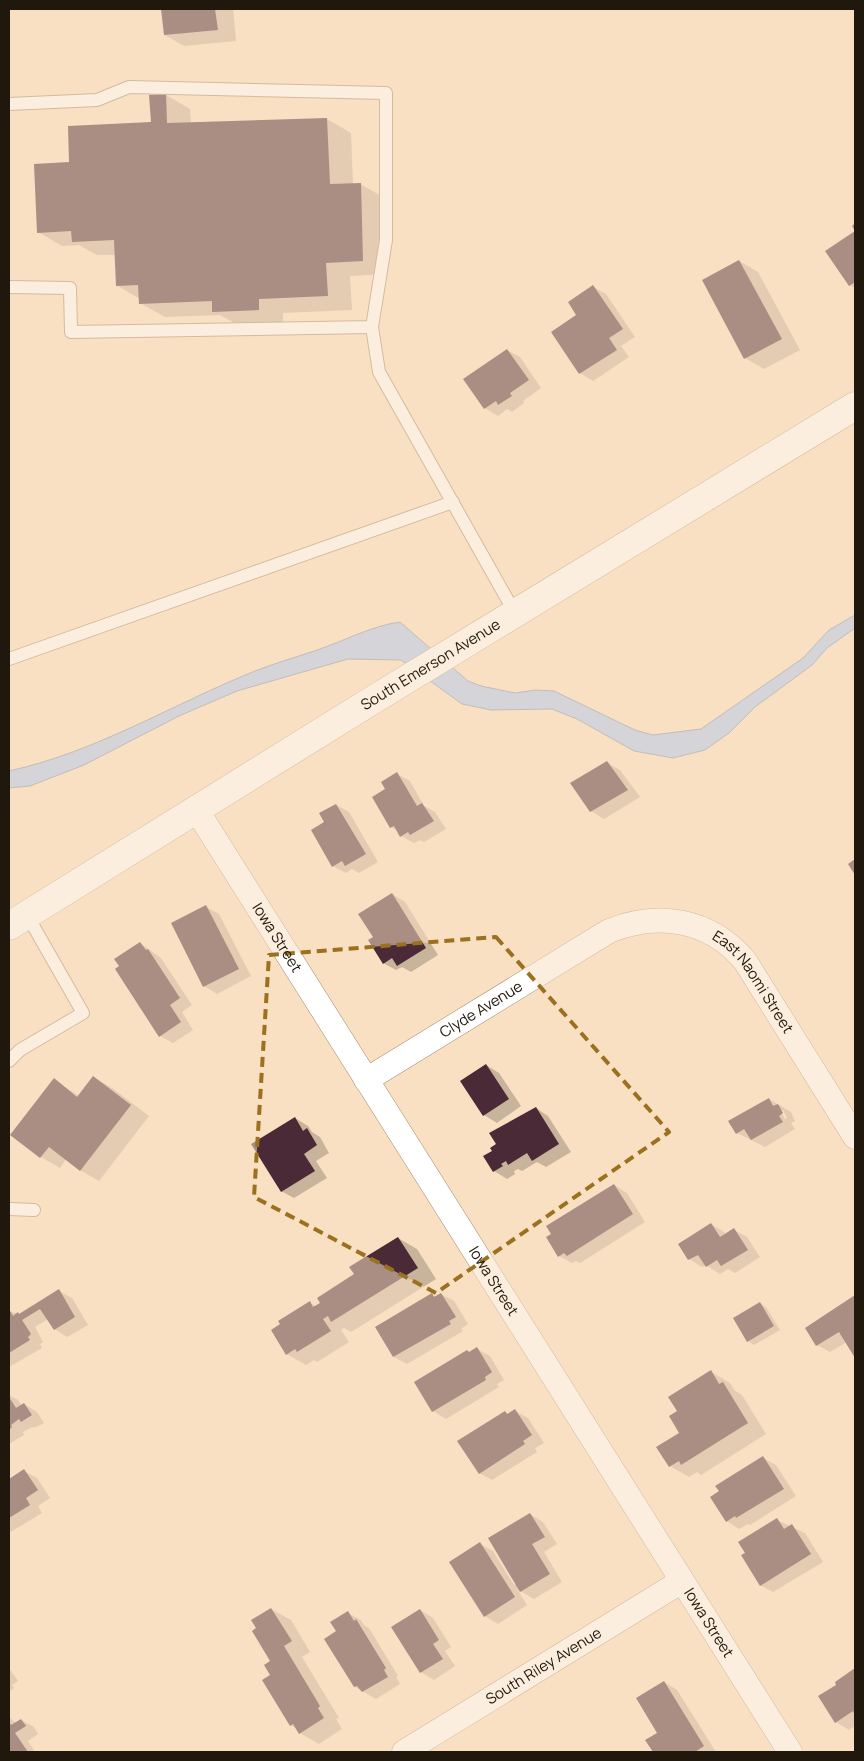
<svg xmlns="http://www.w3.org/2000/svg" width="864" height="1761" font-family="Manrope,sans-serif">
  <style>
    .water { fill: #a7c5f3; stroke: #7f91ae }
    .shadow { fill: #0003; fill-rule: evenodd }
    .building { fill: #492a36 }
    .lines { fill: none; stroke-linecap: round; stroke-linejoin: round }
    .lane-casing { stroke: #a58d71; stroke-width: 14 }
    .street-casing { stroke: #a58d71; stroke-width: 25 }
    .primary-casing { stroke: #a58d71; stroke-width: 29 }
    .lane { stroke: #fff; stroke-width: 12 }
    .street { stroke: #fff; stroke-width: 24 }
    .primary { stroke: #fff; stroke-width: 28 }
    .marked { fill: none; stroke: #9b701e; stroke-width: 4; stroke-dasharray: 10 6; stroke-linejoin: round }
    .labels { text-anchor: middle; stroke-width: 5; stroke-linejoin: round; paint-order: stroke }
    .street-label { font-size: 15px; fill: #21180d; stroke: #ffefdd }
  </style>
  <rect width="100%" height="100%" fill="#fae0c2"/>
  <path class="water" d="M 855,615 L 855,628 L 827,648 L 812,665 L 755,707 L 729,733 L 705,750 L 673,758 L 634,751 L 577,719 L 552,709 L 491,710 L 462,704 L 401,660 L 348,659 L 237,691 L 179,716 L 84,765 L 30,786 L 9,788 L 9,771 C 96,752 173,704 255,671 C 275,663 297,657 317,650 C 344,641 371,626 400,622 L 468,681 L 481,686 L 515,693 L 535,690 L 554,691 L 635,730 L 653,735 L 701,729 L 803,658 L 829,630 Z"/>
  <g class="shadow">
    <polygon points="163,9 233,9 236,41 184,46 165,35"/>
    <polygon points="166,95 190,109 191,124 327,119 351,133 353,184 360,184 385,198 387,274 350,276 352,310 283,313 283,323 238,325 220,315 165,317 140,303 140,299 118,286 116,255 97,255 79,245 62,246 38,232 71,163 152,124"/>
    <polygon points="855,232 855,288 849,285 827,251"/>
    <polygon points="739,261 758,272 800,350 764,369 745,358"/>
    <polygon points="593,287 606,294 635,337 621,346 629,357 593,381 580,373 578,316"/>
    <polygon points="507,350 520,357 541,388 523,401 524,403 512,412 507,409 498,416 485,408"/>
    <polygon points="607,763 620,770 640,797 604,819 591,811"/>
    <polygon points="397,774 410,781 424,806 435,812 446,829 424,842 420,840 414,843 401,836 398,831 391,827"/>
    <polygon points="336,805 349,812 378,862 359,873 352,869 346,873 333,866 326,822"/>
    <polygon points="392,894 405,902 438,955 411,972 402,967 396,970 383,963 374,937"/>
    <polygon points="206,907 219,914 251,976 217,994 204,986"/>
    <polygon points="140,943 161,958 192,1005 182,1012 193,1030 173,1043 160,1036"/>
    <polygon points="486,1065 499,1073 521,1106 497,1123 484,1115"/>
    <polygon points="93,1077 112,1088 149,1116 99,1181 80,1170 66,1159 60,1168 41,1157 12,1135 54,1080 79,1096"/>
    <path d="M 769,1099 L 791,1112 L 795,1121 L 791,1123 L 795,1129 L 765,1147 L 737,1133 ZM 780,1110 L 783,1110 L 787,1118 L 785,1119 Z"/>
    <polygon points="536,1108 548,1116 571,1152 546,1167 537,1162 522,1171 518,1169 514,1171 515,1174 507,1179 494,1171 485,1157 493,1151"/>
    <polygon points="295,1118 308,1126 312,1132 320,1137 329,1153 316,1161 327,1178 294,1198 281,1191"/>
    <polygon points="614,1185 627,1193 645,1222 580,1263 576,1261 572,1263 559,1256"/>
    <polygon points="711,1224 724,1232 726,1235 734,1230 747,1237 760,1257 735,1273 728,1269 720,1274 706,1265 702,1267 689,1259"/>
    <polygon points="398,1238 417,1249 436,1279 351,1332 344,1328 341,1330 349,1342 317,1362 314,1360 306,1365 287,1354 310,1303 317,1307"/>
    <polygon points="59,1291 72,1298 88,1325 67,1337 55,1329 48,1319 35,1327 43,1342 40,1344 42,1348 9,1367 9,1311 20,1315"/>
    <polygon points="441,1294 454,1301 468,1324 461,1329 463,1331 407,1364 394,1357 377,1327 432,1295 436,1297"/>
    <polygon points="855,1297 855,1355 847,1342 830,1352 817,1345 807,1328"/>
    <polygon points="760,1304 766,1307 780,1330 754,1345 748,1341"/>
    <polygon points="477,1349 490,1356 504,1380 497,1384 499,1387 446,1419 433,1411 416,1383"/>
    <polygon points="711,1372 730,1383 735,1391 742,1395 766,1434 701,1475 697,1472 689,1477 670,1466 680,1433 678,1412"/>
    <polygon points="9,1395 18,1400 22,1406 24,1404 37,1412 44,1423 34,1428 32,1427 23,1432 24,1435 9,1444"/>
    <polygon points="515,1411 528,1418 544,1443 535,1448 537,1452 492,1480 479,1473 505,1412 509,1415"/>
    <polygon points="763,1458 776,1465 796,1496 750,1525 748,1524 739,1529 727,1521"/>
    <polygon points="24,1471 37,1478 50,1498 38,1506 42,1513 9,1533 9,1480"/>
    <polygon points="530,1514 543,1522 557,1544 544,1552 562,1582 534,1599 517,1589 527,1605 498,1624 485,1616 480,1544 493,1551 514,1585 516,1584"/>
    <polygon points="777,1520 805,1533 823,1562 773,1592 760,1585"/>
    <polygon points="271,1609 291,1620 310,1652 302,1657 339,1718 336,1719 342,1729 319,1744 300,1733 297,1729 291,1725 264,1680 272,1675"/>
    <polygon points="420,1610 433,1618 451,1647 445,1651 455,1666 434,1680 421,1672"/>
    <polygon points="348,1613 361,1620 364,1625 369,1628 398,1676 396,1677 400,1684 376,1699 355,1687"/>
    <polygon points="9,1668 18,1681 12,1685 14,1688 9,1692"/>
    <polygon points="855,1670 855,1726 849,1730 836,1722 819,1697 838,1685 836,1683"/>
    <polygon points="664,1682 677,1690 716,1752 654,1752 647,1740 659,1733"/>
    <polygon points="9,1717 16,1723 21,1720 34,1727 38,1734 28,1741 35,1752 9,1752"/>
  </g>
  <g class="building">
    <polygon points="161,9 215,9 218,30 164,35"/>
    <polygon points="166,94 167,123 327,118 330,184 361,183 363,261 326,263 328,296 259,299 259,310 212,312 212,301 139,304 138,285 116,286 114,240 72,242 71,231 37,233 34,164 69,162 68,126 151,122 149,95"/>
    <polygon points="855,223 855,282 849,286 825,251 855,231 852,226"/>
    <polygon points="739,260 782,339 744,359 702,280"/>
    <polygon points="593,285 623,329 609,338 617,350 579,374 551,332 576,315 568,302"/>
    <polygon points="507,349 529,380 510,393 512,396 498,405 496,401 484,409 463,379"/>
    <polygon points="607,761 628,790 590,812 570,783"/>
    <polygon points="397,772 417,806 422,803 434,821 410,835 408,832 400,837 394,826 390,828 372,797 385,789 381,782"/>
    <polygon points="336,804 366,854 345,866 342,861 332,867 311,830 324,822 319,813"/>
    <polygon points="855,859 855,875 848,864"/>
    <polygon points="392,893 426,948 397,966 392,958 383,964 368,940 373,937 358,914"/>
    <polygon points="206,905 239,969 203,987 171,923"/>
    <polygon points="140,942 146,950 148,949 180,998 170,1005 181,1022 159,1037 115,969 119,966 114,959"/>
    <polygon points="486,1064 509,1099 483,1116 460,1081"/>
    <polygon points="93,1076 131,1105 80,1171 49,1147 40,1158 10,1135 54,1078 77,1097"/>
    <polygon points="769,1098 773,1106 778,1104 783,1113 779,1116 783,1122 751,1140 744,1129 736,1134 728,1121"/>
    <polygon points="536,1107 559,1144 532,1161 527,1153 508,1165 506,1161 501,1164 503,1166 493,1172 483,1156 492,1151 490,1148 496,1144 489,1133"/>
    <polygon points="295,1117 303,1131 307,1128 317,1145 304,1154 315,1171 281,1192 251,1144"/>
    <polygon points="614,1184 633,1214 567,1256 564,1253 558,1257 546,1237 551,1234 546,1226"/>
    <polygon points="711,1223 720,1237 734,1228 748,1250 721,1266 717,1260 706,1267 698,1255 688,1260 678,1244"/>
    <polygon points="398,1237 418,1268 331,1322 328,1316 323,1319 331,1331 297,1352 295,1349 286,1355 271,1330 280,1324 278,1321 310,1301 313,1307 320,1303 317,1298 354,1274 349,1267"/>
    <polygon points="59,1289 75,1317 54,1330 40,1309 22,1320 31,1334 28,1337 30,1340 9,1353 9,1309 13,1316 18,1312 19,1314"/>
    <polygon points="432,1293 434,1297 441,1293 456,1317 449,1321 451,1324 393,1357 375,1327"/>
    <polygon points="855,1295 855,1358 839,1332 816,1346 805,1328"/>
    <polygon points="760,1302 774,1326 747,1342 733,1318"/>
    <polygon points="477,1347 492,1372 485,1377 486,1380 432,1412 414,1382 467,1350 469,1352"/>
    <polygon points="711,1370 719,1384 723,1382 748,1423 681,1465 679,1461 669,1467 656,1447 679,1433 669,1416 677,1411 668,1397"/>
    <polygon points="9,1397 16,1408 24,1403 32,1415 21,1422 19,1419 11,1425 12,1427 9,1430"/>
    <polygon points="515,1409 532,1435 523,1441 525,1444 479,1474 457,1441 505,1411 507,1414"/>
    <polygon points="763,1456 784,1489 736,1518 735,1516 726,1522 710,1497 719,1491 715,1486"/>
    <polygon points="24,1469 38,1490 26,1498 30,1505 9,1518 9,1479"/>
    <polygon points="530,1513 545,1537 532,1544 550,1574 520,1592 488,1538"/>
    <polygon points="777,1518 784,1529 792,1524 811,1554 760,1586 741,1555 745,1553 738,1542"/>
    <polygon points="480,1542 515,1597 484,1617 449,1562"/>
    <polygon points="271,1608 292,1641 284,1646 320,1706 318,1708 324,1718 299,1734 293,1724 290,1726 262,1680 270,1675 264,1665 270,1661 252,1631 256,1628 251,1620"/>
    <polygon points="420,1609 439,1640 433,1644 443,1659 420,1673 391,1627"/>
    <polygon points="348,1611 354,1621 356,1619 386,1668 384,1670 388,1677 362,1692 357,1686 354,1687 324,1639 336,1631 330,1622"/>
    <polygon points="855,1668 855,1716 853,1711 835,1723 818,1696 836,1685 835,1682"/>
    <polygon points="664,1681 704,1746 695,1752 653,1752 645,1740 657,1733 636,1698"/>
    <polygon points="21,1719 26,1726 15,1733 28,1752 9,1752 9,1722 11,1725"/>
  </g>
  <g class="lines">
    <g class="lane-casing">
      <g id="lane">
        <polyline points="9,104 97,100 129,87 386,93 386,240 372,327 71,332 70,288 9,287"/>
        <polyline points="372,327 379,372 515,613"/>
        <polyline points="9,659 453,502"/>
        <polyline points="9,1061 20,1050 83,1013 27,915"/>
        <polyline points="9,1209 34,1210"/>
      </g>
    </g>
    <g class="street-casing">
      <g id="street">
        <path id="s1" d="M 196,809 L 790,1752"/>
        <path id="s2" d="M 366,1080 L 609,931 C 658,911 710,919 745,961 L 855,1137"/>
        <path id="s3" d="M 404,1752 L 682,1581"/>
      </g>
    </g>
    <g class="primary-casing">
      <g id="primary">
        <path id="s4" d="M 9,926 L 376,698 L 855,406"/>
      </g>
    </g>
    <use href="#lane" class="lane"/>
    <use href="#street" class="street"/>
    <use href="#primary" class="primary"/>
  </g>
  <path d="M0 0H864V1761H0ZM 496,937 L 669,1132 L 436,1293 L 254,1197 L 269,955 Z" fill="#fae0c2" fill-opacity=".55" fill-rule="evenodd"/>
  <path class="marked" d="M 496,937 L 669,1132 L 436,1293 L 254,1197 L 269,955 Z"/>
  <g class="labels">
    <g class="street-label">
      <text dy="5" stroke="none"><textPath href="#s4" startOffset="496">South Emerson Avenue</textPath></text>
      <text dy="5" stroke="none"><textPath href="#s1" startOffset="152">Iowa Street</textPath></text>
      <text dy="5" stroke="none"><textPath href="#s2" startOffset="456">East Naomi Street</textPath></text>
      <text dy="5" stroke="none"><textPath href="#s2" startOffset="135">Clyde Avenue</textPath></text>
      <text dy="5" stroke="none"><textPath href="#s1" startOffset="558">Iowa Street</textPath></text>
      <text dy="5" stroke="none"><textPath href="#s1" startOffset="962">Iowa Street</textPath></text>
      <text dy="5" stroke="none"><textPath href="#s3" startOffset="164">South Riley Avenue</textPath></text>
    </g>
  </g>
  <rect width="864" height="1761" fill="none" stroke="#21180d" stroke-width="20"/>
</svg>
